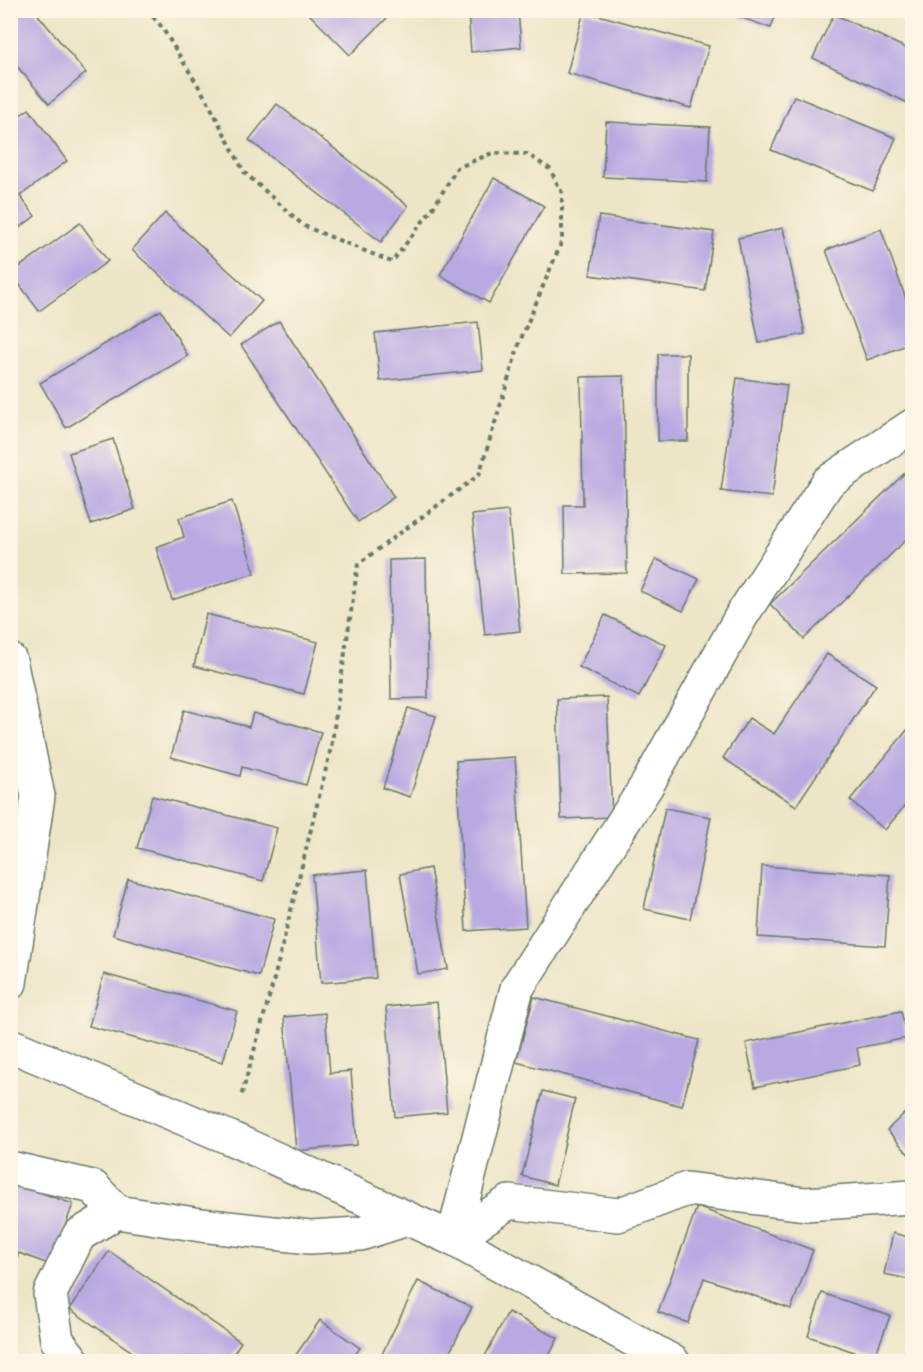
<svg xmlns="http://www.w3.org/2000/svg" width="923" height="1372" font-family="Mali,sans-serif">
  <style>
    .building { fill: #b8a9e2 }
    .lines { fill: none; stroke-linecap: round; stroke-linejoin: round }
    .minor-casing { stroke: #677867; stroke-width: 36 }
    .tertiary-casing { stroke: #677867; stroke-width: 36 }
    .path { stroke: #677867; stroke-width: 4; stroke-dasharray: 4.5 4.5; stroke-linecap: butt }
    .minor { stroke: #fff; stroke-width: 33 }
    .tertiary { stroke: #fff; stroke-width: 33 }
  </style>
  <rect width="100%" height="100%" fill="#fcf5e5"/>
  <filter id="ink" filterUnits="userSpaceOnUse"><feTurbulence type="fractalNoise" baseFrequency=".0167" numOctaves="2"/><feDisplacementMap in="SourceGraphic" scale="12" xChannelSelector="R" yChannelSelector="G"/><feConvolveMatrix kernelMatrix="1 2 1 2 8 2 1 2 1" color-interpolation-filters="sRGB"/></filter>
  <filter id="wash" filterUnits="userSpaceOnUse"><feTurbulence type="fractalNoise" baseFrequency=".008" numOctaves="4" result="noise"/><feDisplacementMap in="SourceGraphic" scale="24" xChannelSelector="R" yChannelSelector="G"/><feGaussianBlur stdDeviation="1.35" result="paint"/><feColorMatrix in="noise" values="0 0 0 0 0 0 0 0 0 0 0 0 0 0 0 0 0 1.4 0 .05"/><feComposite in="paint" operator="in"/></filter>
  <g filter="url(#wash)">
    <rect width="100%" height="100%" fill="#ece5c6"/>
    <g id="blocks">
      <g class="building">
        <polygon points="10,10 34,10 86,73 49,104 10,58"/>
        <polygon points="310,10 395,10 350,55 308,13"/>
        <polygon points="468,10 518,10 521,47 471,52"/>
        <polygon points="720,10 777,10 771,28"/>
        <polygon points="584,11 709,46 691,108 567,73"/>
        <polygon points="834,14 912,51 912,105 813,58"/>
        <polygon points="794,96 896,138 873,191 771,150"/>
        <polygon points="277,104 408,206 381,242 249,140"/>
        <polygon points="29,109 67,161 20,196 35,216 10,235 10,152 15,148 10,142 10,122"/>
        <polygon points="606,122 710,127 707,182 603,177"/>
        <polygon points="494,178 544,206 489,303 440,275"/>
        <polygon points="165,213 262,301 229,338 132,250"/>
        <polygon points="599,216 714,232 705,291 590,275"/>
        <polygon points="80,223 108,261 39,311 11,273"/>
        <polygon points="783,228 805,334 759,343 738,238"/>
        <polygon points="881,229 912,316 912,343 867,360 826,250"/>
        <polygon points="161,310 188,356 66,428 40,383"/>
        <polygon points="279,321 394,497 358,522 241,345"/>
        <polygon points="478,322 483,370 380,381 375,333"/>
        <rect x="658" y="354" width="30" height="87"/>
        <polygon points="624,376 627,573 565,574 564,505 583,505 581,377"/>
        <polygon points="737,378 787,385 772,497 721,491"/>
        <polygon points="113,439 135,509 91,524 69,453"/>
        <polygon points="912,466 912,534 804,639 770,604"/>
        <polygon points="232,501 255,573 172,600 156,547 184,537 179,518"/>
        <polygon points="508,511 520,631 485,635 472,515"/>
        <polygon points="426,559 428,698 391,699 389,560"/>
        <polygon points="656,559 699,579 683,611 640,591"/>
        <polygon points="206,614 318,642 304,694 194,666"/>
        <polygon points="605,615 666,645 639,697 579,667"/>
        <polygon points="827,654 876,685 796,806 723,758 749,718 774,734"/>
        <polygon points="607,697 612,817 561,819 557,699"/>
        <polygon points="408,708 436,716 410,797 383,788"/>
        <polygon points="184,710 249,727 253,713 321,732 306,785 242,767 240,776 171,757"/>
        <polygon points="912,724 912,797 885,830 850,800"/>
        <polygon points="515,757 526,927 466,931 456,761"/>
        <polygon points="152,796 277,828 263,881 137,848"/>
        <polygon points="665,808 711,817 690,919 644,909"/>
        <polygon points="762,866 890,875 885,946 758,937"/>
        <polygon points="430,868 448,969 418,974 400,874"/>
        <polygon points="367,870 376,978 321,983 312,875"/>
        <polygon points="128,879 274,919 259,976 113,935"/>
        <polygon points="104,974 237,1011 223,1062 89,1026"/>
        <polygon points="534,997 699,1040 682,1106 516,1062"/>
        <polygon points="437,1002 447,1112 395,1117 386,1007"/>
        <polygon points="901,1011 907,1038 857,1048 860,1065 755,1087 746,1043"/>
        <polygon points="325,1013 330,1073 351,1071 357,1145 296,1151 284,1017"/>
        <polygon points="543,1091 575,1099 555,1185 522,1176"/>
        <polygon points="912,1106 912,1158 887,1130"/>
        <polygon points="11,1182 73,1204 51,1265 19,1253 10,1277"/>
        <polygon points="697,1207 813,1250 791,1309 704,1278 688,1323 658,1312"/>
        <polygon points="893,1233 912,1238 912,1280 884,1274"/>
        <polygon points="109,1251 241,1342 228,1362 147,1362 70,1309"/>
        <polygon points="418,1281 472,1307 445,1362 378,1362"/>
        <polygon points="822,1293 890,1316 874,1359 808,1336"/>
        <polygon points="508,1312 558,1338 546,1362 482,1362"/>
        <polygon points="320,1320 360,1348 350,1362 291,1362"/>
      </g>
    </g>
  </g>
  <g filter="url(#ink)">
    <use href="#blocks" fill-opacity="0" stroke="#677867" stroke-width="1.5"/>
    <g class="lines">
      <g class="minor-casing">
        <g id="minor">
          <polyline points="10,1168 93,1187 117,1212"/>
          <polyline points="453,1239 517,988 647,785 742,615 828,482 912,426"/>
          <polyline points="453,1239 509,1202 618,1215 687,1189 805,1204 912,1197"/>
          <polyline points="74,1362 57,1340 50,1294 79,1235 117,1212 201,1225 310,1237 360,1234 407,1219"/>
        </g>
      </g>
      <g class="tertiary-casing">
        <g id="tertiary">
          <polyline points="10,660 38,796 10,983"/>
          <polyline points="10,1045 230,1138 453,1239 673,1362"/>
        </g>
      </g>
      <polyline class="path" points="147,10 161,26 207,100 244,172 304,226 392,262 433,208 457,168 492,153 527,154 550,169 562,193 562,241 520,341 479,475 358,564 331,748 272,987 241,1097"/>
      <use href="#minor" class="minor"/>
      <use href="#tertiary" class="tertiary"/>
    </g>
  </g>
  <rect width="923" height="1372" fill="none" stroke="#fcf5e5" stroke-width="36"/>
</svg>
